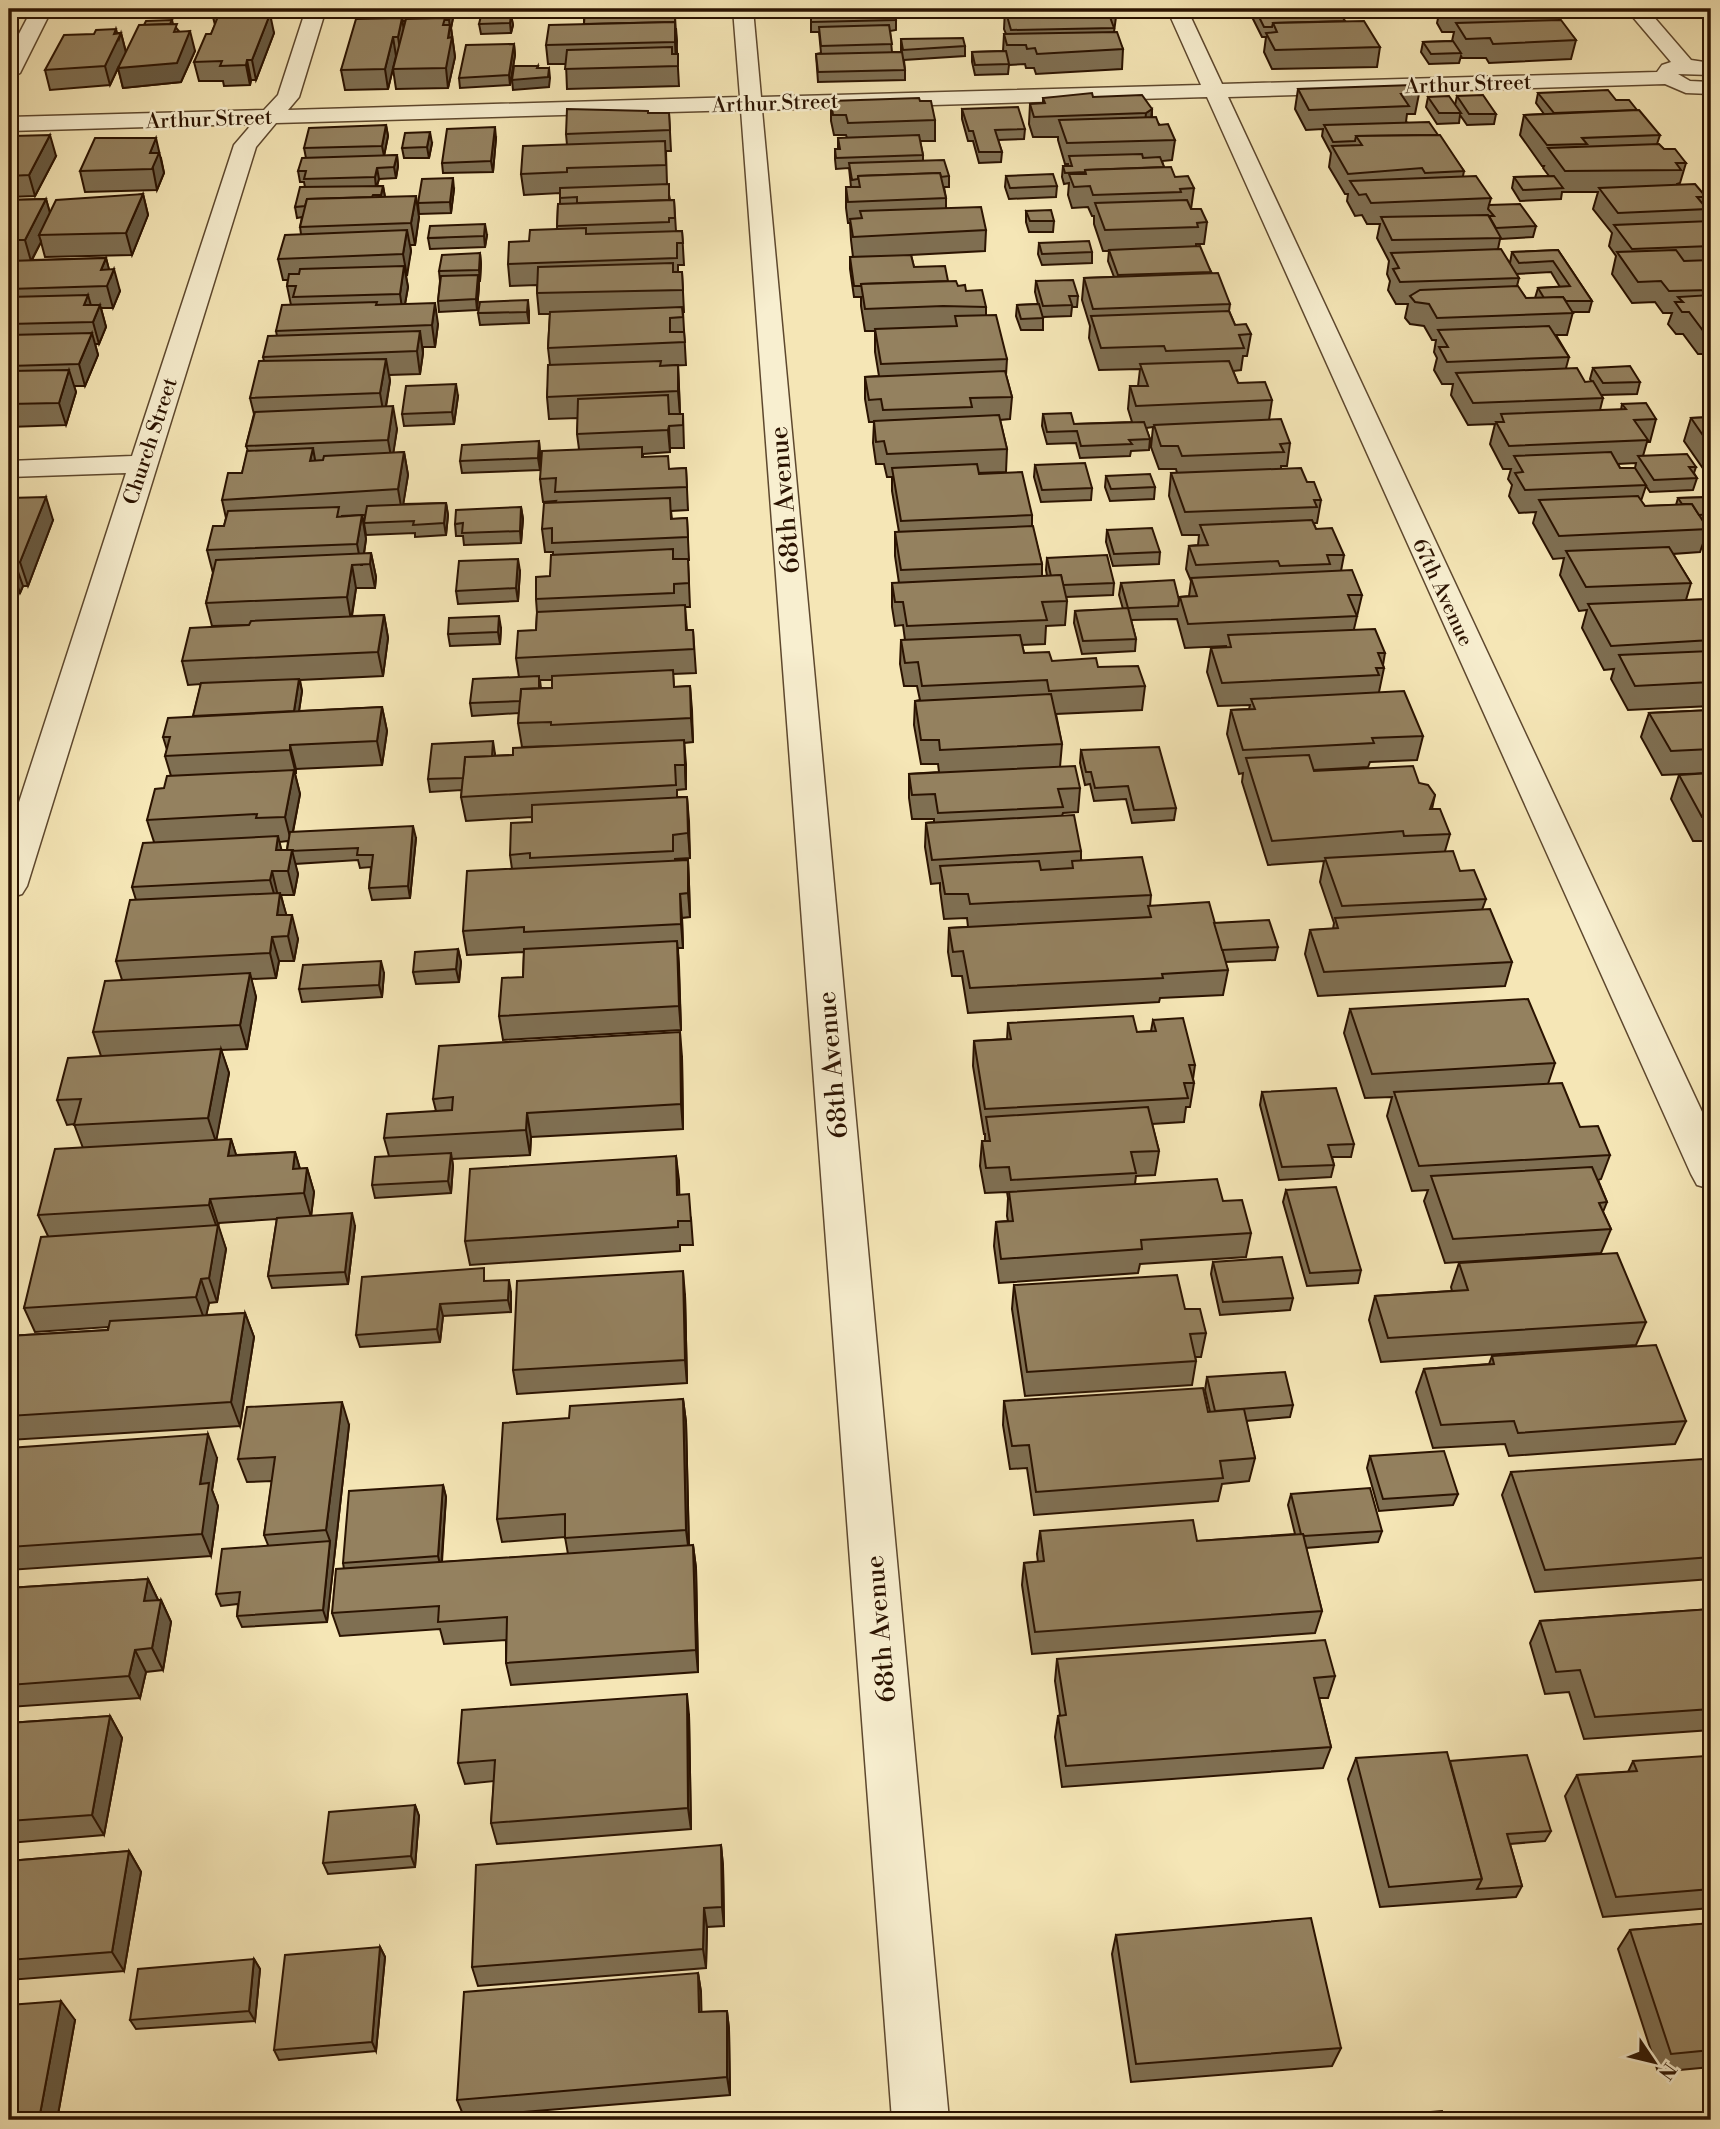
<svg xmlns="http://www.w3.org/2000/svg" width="1720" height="2129" font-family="'Libre Bodoni',serif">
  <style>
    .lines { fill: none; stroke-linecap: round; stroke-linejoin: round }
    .minor-casing { stroke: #5e482e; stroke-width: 3 }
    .minor { fill: #f8efd0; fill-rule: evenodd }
    .wall { fill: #7f6f52; stroke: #2b1301; stroke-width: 2; fill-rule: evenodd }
    .shaded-wall { fill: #685a42; stroke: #2b1301; stroke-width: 2 }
    .building { fill: #94815f; stroke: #2b1301; stroke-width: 2 }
    .labels { text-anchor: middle; stroke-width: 5; stroke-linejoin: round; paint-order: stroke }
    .far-street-label { font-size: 21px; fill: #2b1301; stroke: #f8efd0 }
    .street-label { font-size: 26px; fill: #2b1301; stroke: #f8efd0 }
  </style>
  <rect width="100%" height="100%" fill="#f5e6b6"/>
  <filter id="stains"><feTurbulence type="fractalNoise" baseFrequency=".00286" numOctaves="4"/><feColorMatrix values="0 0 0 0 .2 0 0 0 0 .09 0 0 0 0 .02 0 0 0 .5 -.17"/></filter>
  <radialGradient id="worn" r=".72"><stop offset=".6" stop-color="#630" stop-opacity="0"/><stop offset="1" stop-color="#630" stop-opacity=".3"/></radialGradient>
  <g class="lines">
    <g class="minor-casing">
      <g id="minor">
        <polygon points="32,9 52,9 20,73 9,79 9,53"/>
        <polygon points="306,9 326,9 299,97 288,110 740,97 733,9 753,9 761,97 1201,85 1167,9 1187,9 1222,84 1657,72 1662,65 1671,62 1626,9 1647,9 1691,60 1711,63 1711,75 1678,74 1690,81 1711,82 1711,94 1686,93 1665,84 1228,97 1711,1131 1711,1189 1697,1185 1691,1174 1207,97 762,110 949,2120 892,2120 741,110 276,123 256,147 27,886 22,894 9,898 9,833 126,473 9,477 9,461 132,456 234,145 252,124 9,131 9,117 264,110 278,95"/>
      </g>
    </g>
    <use href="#minor" class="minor"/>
  </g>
  <g class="wall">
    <polygon points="217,9 266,9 266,14 274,33 256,80 251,80 250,85 224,86 223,81 199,81 194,62 211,34 215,25 213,17"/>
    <polygon points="476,9 515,9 515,10 476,11"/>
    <polygon points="570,9 678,9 678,14 669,14 669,16 675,16 679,86 567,89 566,64 548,64 546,45 584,24 584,16 571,16"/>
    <polygon points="813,9 894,9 896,20 896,30 890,31 892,52 901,52 901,39 965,46 965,56 904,60 905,70 905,80 818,82 816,54 821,53 819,32 811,32 811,11 813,11"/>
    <polygon points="917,9 991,9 991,12 958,13 958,18 919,18"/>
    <polygon points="1005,9 1116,17 1114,32 1123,49 1122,69 1036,74 1034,68 1026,68 1025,64 1009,65 1008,74 975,75 972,62 972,52 1003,51 1004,34 1006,34 1004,29"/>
    <polygon points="1243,9 1349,9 1349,14 1340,14 1345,21 1380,47 1377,67 1272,69 1264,52 1266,37 1262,37 1252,17 1253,10 1243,10"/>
    <polygon points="1440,9 1555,9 1560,15 1559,20 1576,40 1571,59 1489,63 1486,58 1462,58 1461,56 1459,63 1429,64 1421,52 1423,42 1452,41 1454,32 1442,32 1437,23"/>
    <polygon points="454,13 451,28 455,57 448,88 396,89 393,69 396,56 388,89 345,90 341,70 375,18"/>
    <polygon points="511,15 513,25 511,33 481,34 479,24"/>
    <polygon points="172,20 173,24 195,51 181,82 123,88 118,68 110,85 50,90 45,70 117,33 121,33 126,52"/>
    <polygon points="514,44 515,55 510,85 460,88 459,78"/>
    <path d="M 1298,89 L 1419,94 L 1415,114 L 1407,114 L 1406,122 L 1438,135 L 1464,171 L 1463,176 L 1491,198 L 1489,205 L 1536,226 L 1533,237 L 1500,239 L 1498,249 L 1510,263 L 1512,252 L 1558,250 L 1592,301 L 1589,312 L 1573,312 L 1567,335 L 1556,335 L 1569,357 L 1566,368 L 1585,382 L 1592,382 L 1590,379 L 1593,368 L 1640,382 L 1637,394 L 1601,395 L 1603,398 L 1600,410 L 1621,410 L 1622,404 L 1656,419 L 1650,442 L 1647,442 L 1643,456 L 1696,467 L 1694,473 L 1697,478 L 1693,490 L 1650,492 L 1646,486 L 1641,501 L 1645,506 L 1676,505 L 1678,498 L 1711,497 L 1711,526 L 1706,526 L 1708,529 L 1700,552 L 1673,554 L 1691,583 L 1686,600 L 1711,599 L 1711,706 L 1628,710 L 1611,679 L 1614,669 L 1604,670 L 1582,628 L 1587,610 L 1579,611 L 1560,575 L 1564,558 L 1553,559 L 1533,523 L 1536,512 L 1519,513 L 1509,496 L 1512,485 L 1508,479 L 1511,469 L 1503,469 L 1490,444 L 1495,424 L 1468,425 L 1451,395 L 1453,384 L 1442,384 L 1434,370 L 1437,358 L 1434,352 L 1436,340 L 1432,340 L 1424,326 L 1410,324 L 1405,318 L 1408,304 L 1396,304 L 1388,290 L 1390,281 L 1387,274 L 1389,261 L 1377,238 L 1380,224 L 1367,224 L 1362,215 L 1355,216 L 1347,201 L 1348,194 L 1345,194 L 1329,167 L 1331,153 L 1322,136 L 1323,129 L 1306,130 L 1295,109 ZM 1551,272 L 1560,287 L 1538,288 L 1535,298 L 1526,298 L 1517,286 L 1519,278 L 1516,274 ZM 1636,463 L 1635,468 L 1620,468 L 1618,464 Z"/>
    <polygon points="1538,93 1616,100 1660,135 1657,144 1664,149 1686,163 1680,183 1677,184 1677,185 1706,197 1703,205 1707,209 1703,221 1711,221 1711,398 1707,392 1710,381 1707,376 1709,369 1703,360 1704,354 1698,354 1683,334 1676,334 1668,324 1672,313 1663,313 1655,302 1632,303 1612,274 1616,256 1609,246 1612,233 1593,209 1598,192 1562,192 1561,199 1520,201 1512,188 1514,177 1549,176 1543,168 1544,166 1542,166 1520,135 1524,115 1544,114 1536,103"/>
    <polygon points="1457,96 1496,114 1494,124 1467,125 1460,115 1459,123 1437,124 1426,107 1428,97 1455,105"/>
    <polygon points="1093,97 1152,109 1152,117 1175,140 1172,160 1162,161 1164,167 1175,177 1194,188 1191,209 1207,222 1204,244 1196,244 1196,246 1230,304 1229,311 1235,325 1251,334 1247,356 1243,356 1241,370 1233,371 1238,383 1272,400 1269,420 1290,443 1287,466 1281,466 1281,469 1307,482 1321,500 1317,523 1315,523 1314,524 1316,529 1344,555 1341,571 1362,595 1354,629 1385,653 1383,665 1384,668 1379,692 1423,736 1417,760 1370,762 1368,767 1314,770 1314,771 1419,783 1435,795 1432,809 1450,834 1445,851 1460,871 1486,899 1482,910 1512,962 1505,986 1318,996 1305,954 1310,930 1333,929 1334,923 1320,882 1324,861 1268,865 1242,782 1243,773 1239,774 1227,734 1231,710 1249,709 1250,705 1218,706 1207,672 1211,648 1226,647 1226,646 1185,648 1177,619 1131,620 1136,639 1135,651 1082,654 1074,623 1075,611 1123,609 1119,595 1121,583 1179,600 1180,597 1189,596 1191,581 1186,569 1189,546 1198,545 1199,535 1182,535 1169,496 1171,473 1177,473 1176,469 1159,469 1151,447 1153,427 1146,428 1150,439 1149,450 1131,451 1130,456 1080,458 1076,443 1047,444 1042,426 1043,414 1074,424 1132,422 1128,409 1130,386 1138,386 1140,369 1099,370 1089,338 1090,326 1082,300 1084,278 1114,277 1108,261 1109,251 1103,251 1094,224 1094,216 1092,216 1088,207 1072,208 1068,195 1069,183 1064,184 1062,177 1063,166 1068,166 1068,164 1065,164 1058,140 1058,137 1033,137 1029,124 1030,104 1043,103 1043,98"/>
    <polygon points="831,101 920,101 935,120 935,141 920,141 923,155 923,160 949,176 949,187 944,187 946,198 946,208 986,230 985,251 911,255 914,267 958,286 966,291 986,307 986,315 1007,359 1006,375 1012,397 1010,419 1000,420 1007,449 1006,472 979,473 1032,515 1032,526 1042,564 1042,576 1047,576 1046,570 1047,558 1114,583 1113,595 1066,597 1067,601 1065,625 1046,626 1045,644 1022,645 1024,653 1052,661 1098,667 1145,686 1142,710 1056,714 1062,744 1060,767 1080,788 1078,812 1063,813 1062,816 1081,851 1081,860 1151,895 1150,906 1214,923 1278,947 1275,960 1225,962 1228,970 1223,995 1160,998 1159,1002 968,1013 962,976 952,976 948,952 949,928 968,927 967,918 944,919 940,890 940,883 931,884 925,847 926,823 934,822 934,819 912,819 909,798 909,774 939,772 938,764 921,764 914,725 915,701 920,700 917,686 904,686 900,664 901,640 905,640 903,625 895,626 892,607 892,583 899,583 895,556 895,532 899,532 892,491 892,477 887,477 884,464 876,464 873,443 874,422 869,422 865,399 865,377 879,376 875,352 875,331 865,331 861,306 861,297 854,297 850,269 850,257 853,257 851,240 850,223 848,223 846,208 846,187 851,187 849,168 836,169 835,159 835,149 838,149 838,138 847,138 846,135 834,135 831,121"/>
    <polygon points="962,109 1025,129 1024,139 998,140 1002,152 1001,162 979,163 973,141 968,141 962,119"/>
    <path d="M 648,113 L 669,113 L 671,151 L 666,151 L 667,184 L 670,200 L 674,200 L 676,231 L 682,231 L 684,265 L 678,265 L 678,272 L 682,272 L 684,312 L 683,312 L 686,365 L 661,366 L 678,365 L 680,414 L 683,414 L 684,448 L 670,448 L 670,452 L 643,454 L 643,457 L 669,469 L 686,468 L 688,510 L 671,511 L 672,519 L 687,518 L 689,560 L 688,560 L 690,607 L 685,607 L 687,630 L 693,630 L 696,673 L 673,674 L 674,687 L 690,686 L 693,742 L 684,743 L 686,789 L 677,790 L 677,797 L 687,797 L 690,858 L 675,859 L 675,860 L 688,860 L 689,884 L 690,917 L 682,918 L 683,948 L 678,948 L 681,1030 L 503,1040 L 499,1016 L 523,977 L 524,952 L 467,955 L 463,931 L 512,869 L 510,855 L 532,822 L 532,817 L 466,821 L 461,797 L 462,790 L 430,792 L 428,779 L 495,754 L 495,756 L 513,755 L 554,746 L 522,747 L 518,723 L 519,713 L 472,716 L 470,703 L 519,677 L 516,658 L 536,630 L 537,613 L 536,599 L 550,576 L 553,555 L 553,552 L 545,552 L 542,529 L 556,501 L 543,502 L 540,479 L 579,449 L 577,434 L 578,418 L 549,419 L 547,397 L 550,365 L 548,348 L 550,314 L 539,314 L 537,293 L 537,285 L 510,286 L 508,264 L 529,241 L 557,229 L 558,204 L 560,204 L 560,193 L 524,195 L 521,174 L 567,145 L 566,134 ZM 540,680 L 552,680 L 552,688 L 541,688 Z"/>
    <path d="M 386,125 L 388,136 L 384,156 L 397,155 L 398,166 L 396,178 L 379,179 L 377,186 L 383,186 L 385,197 L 419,217 L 415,245 L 410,245 L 411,251 L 406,276 L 408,287 L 405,304 L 438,324 L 435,347 L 423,347 L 423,353 L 420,374 L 389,375 L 390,381 L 386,407 L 397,429 L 393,453 L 404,452 L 408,475 L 403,504 L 446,503 L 448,515 L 446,535 L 415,537 L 415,533 L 366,535 L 364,523 L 365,515 L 341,516 L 362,515 L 366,539 L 364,554 L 371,553 L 376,577 L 375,588 L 356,588 L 352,616 L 384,615 L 388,638 L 383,676 L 300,680 L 302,691 L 299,711 L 382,707 L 387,731 L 382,765 L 296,769 L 295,774 L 300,794 L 293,832 L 416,838 L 410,898 L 372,900 L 369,888 L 371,867 L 360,868 L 358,860 L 295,864 L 298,874 L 294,895 L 281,895 L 286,915 L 298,939 L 294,961 L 279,961 L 276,978 L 251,979 L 256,997 L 247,1049 L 221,1050 L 229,1073 L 216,1140 L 231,1139 L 236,1155 L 295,1152 L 300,1169 L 307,1168 L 314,1192 L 311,1216 L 355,1226 L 348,1284 L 272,1288 L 268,1276 L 277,1219 L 219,1223 L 218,1226 L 226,1249 L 217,1302 L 209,1303 L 206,1315 L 245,1313 L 254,1337 L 240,1426 L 9,1440 L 9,1336 L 108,1330 L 108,1327 L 35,1332 L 24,1308 L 48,1236 L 38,1215 L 83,1148 L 74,1124 L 67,1125 L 57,1100 L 101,1056 L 93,1032 L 122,980 L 116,961 L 136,900 L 132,887 L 154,842 L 147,820 L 171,776 L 165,756 L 167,750 L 163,737 L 193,717 L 201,684 L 188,685 L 182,661 L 250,625 L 212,626 L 206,603 L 213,573 L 207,550 L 224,526 L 226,518 L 222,500 L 242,473 L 248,451 L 246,446 L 254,414 L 250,398 L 264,361 L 263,357 L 277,336 L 276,331 L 291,305 L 287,286 L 288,280 L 283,280 L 278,259 L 301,234 L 300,227 L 302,217 L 297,218 L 295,207 L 305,187 L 304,182 L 300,182 L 298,171 L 306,158 L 304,148 ZM 288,841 L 287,850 L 281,850 L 279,842 Z"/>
    <polygon points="496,138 493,172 443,173 442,163"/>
    <polygon points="9,142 56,156 35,196 9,197"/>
    <polygon points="432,143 429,158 404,158 402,148"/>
    <polygon points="161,158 164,173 157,190 85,192 80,171"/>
    <polygon points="1006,176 1057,186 1056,197 1009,199 1005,187"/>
    <polygon points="454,189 451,213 419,214 418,203"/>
    <polygon points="143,194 148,215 132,255 45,257 41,242 32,260 106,258 109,270 120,291 113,308 101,308 106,327 99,344 95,344 98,355 85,386 74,386 76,392 66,425 9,427 9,200 46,199 50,213"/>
    <polygon points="1026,211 1054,221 1053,232 1029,232 1026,222"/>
    <polygon points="487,235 485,247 430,249 428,238"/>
    <polygon points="1039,243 1092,252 1092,263 1042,265 1038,254"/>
    <polygon points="480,253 481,264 480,281 479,281 479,286 477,310 439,312 438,301 440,281 439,271"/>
    <polygon points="1036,281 1078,296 1077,307 1072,307 1071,316 1043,317 1043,330 1021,330 1016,316 1017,305 1038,304 1035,292"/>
    <polygon points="529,311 529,323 480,325 478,313"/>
    <polygon points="458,396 454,424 404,426 402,414"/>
    <polygon points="1711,417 1711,469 1704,470 1684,441 1691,418"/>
    <polygon points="539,441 540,453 540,470 462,473 460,461"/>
    <polygon points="1035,465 1092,488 1091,500 1041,502 1034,477"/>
    <polygon points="1106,476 1155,487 1154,499 1110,501 1105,487"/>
    <polygon points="9,498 53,520 28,586 23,586 20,593 9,594"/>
    <polygon points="521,507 523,519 521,543 464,545 463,536 456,536 455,524"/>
    <polygon points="1107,530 1160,552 1159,564 1113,566 1106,542"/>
    <polygon points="520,571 518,601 458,604 456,591"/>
    <polygon points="501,628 500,644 450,646 448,634"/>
    <polygon points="1711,710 1711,773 1662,775 1641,737 1649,713"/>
    <polygon points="1081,750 1176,808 1174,820 1132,823 1126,799 1094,801 1090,784 1085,785 1080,763"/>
    <polygon points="1711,773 1711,841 1693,841 1671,799 1679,775"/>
    <polygon points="458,949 461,962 459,982 416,984 413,972"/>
    <polygon points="384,973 382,997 302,1002 299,989"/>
    <polygon points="1350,1009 1555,1063 1548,1084 1580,1127 1610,1155 1601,1179 1598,1180 1607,1202 1603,1212 1611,1229 1601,1253 1445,1263 1424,1201 1428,1190 1412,1191 1387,1116 1392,1097 1365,1098 1344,1033"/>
    <polygon points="1153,1020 1195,1065 1193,1079 1194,1083 1190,1107 1186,1107 1184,1122 1152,1124 1159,1151 1155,1175 1136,1176 1135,1184 1223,1201 1251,1233 1246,1257 1140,1264 1138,1273 999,1283 994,1246 996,1222 1008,1221 1007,1216 1008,1198 1007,1192 985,1193 980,1166 982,1141 985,1141 985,1134 984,1134 973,1066 974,1041 1007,1039 1008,1023 1137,1032 1151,1031"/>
    <polygon points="682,1057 683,1129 531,1137 530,1155 452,1159 453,1166 451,1193 375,1198 372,1185 389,1156 384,1138 436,1111 433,1099"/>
    <polygon points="1262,1092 1354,1144 1351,1157 1332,1157 1334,1165 1331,1177 1279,1180 1260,1105"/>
    <polygon points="676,1156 679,1195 691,1218 693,1245 680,1245 680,1251 470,1265 465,1241"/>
    <polygon points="1286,1190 1361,1270 1358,1283 1307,1286 1283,1202"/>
    <polygon points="1213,1262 1293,1298 1290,1310 1220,1315 1211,1274"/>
    <polygon points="1459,1263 1646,1322 1636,1345 1381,1362 1369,1320 1375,1296 1452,1291 1451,1287"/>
    <polygon points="487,1281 511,1292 511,1312 443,1316 440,1342 360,1347 356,1335"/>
    <polygon points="1014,1285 1185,1309 1206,1333 1201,1357 1195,1357 1196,1361 1192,1385 1025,1396 1012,1309"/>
    <polygon points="685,1295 687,1383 517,1394 513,1370"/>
    <polygon points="1492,1356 1686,1421 1675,1444 1509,1456 1505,1444 1433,1448 1416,1392 1424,1369 1489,1364"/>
    <polygon points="1207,1377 1293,1405 1290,1417 1246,1421 1255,1458 1249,1481 1222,1484 1218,1501 1034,1515 1027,1468 1010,1469 1003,1425 1004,1401 1210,1412 1205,1390"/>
    <polygon points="683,1399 686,1422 689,1546 693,1545 696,1568 698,1672 511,1685 506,1663 506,1640 444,1644 440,1629 340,1636 332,1613 344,1569 343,1563 443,1485 446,1497 442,1562 568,1554 565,1537 502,1542 497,1519 569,1418"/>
    <polygon points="349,1425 327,1622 242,1627 237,1616 238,1604 221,1606 216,1594 268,1545 264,1535 272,1481 247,1482 238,1459"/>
    <polygon points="9,1448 217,1458 212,1490 218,1506 211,1556 9,1570"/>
    <polygon points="1370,1456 1458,1494 1453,1505 1379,1511 1367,1468"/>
    <polygon points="1511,1472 1711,1480 1711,1579 1535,1592 1502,1495"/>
    <polygon points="1291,1494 1382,1531 1378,1542 1306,1548 1322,1611 1315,1633 1032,1654 1022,1585 1024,1563 1038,1562 1037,1554 1040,1531 1197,1541 1295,1534 1288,1505"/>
    <polygon points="148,1579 158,1600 161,1600 171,1622 163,1670 146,1672 140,1698 9,1707 9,1588"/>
    <polygon points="1711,1609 1711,1730 1584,1739 1569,1692 1545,1694 1530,1643 1540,1621"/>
    <polygon points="1057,1659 1335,1676 1328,1698 1319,1698 1331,1747 1323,1768 1062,1787 1055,1737 1058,1716 1060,1715 1055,1681"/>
    <polygon points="689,1715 691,1829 497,1844 491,1823 494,1781 465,1784 458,1763"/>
    <polygon points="110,1716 122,1738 104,1835 9,1843 9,1723"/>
    <polygon points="1356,1758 1450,1761 1551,1831 1545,1841 1510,1844 1522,1886 1516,1897 1380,1907 1348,1779"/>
    <polygon points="1633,1761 1711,1772 1711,1908 1603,1917 1565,1796 1577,1775 1628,1772"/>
    <polygon points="415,1805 419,1816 415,1867 328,1874 323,1863"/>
    <polygon points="721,1845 723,1866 724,1926 707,1927 706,1968 478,1986 472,1967"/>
    <polygon points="129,1851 141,1872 124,1971 9,1980 9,1861"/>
    <polygon points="1711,1923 1711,2067 1658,2072 1618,1949 1630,1930"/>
    <polygon points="1116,1935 1341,2048 1332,2066 1131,2082 1112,1954"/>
    <polygon points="380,1947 385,1957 376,2051 279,2060 274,2050"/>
    <polygon points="254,1959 260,1969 255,2021 136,2029 130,2020"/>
    <polygon points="698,1973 701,1992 701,2012 727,2011 729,2029 730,2095 464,2117 457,2100"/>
    <polygon points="9,2005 75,2020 57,2120 9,2120"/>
  </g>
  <g class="shaded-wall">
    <polygon points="262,9 266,9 267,12 261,26 259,16"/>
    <polygon points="452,9 454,9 454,13 451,28 455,57 448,88 446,68 448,38 450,27 449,20"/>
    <polygon points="270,14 274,33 256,80 252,60"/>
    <polygon points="511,15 513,25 511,33 510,23"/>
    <polygon points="402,18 405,37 401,56 398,37"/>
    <polygon points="676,28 677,41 676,62 675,42"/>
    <polygon points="116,29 119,39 121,33 126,53 190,31 195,51 181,82 123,88 118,68 110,85 105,66"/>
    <polygon points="393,37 396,56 388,89 385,69"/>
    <polygon points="514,44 515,55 510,85 509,75"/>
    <polygon points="247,60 251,80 250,85 246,65"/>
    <polygon points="538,66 539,76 549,68 550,78 549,87 513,90 512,80 537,68"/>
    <polygon points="1152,109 1150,130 1144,134 1146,113"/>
    <polygon points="386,125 388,136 384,156 382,146"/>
    <polygon points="495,127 496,138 493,172 491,161"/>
    <polygon points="430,132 432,143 429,158 427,147"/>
    <polygon points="50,135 56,156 35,196 29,175"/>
    <polygon points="156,138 164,173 157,190 150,153"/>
    <polygon points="397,155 398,166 396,178 394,167"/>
    <polygon points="377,168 379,179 376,188 375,177"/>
    <polygon points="453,178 454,189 451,213 450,202"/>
    <polygon points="383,186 385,197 383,206 381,195"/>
    <polygon points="143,194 148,215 132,255 126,233"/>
    <polygon points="416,196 419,217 415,245 411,223"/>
    <polygon points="46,199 52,220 39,235 41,242 31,261 25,240"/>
    <polygon points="485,224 487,235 485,247 484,236"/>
    <polygon points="407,230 411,251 407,276 403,254"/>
    <polygon points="480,253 481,264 480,281 479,270"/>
    <polygon points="106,258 111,277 114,269 120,291 113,308 107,286 101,270"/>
    <polygon points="404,266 408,287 403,315 400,294"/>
    <polygon points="478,275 479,286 477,310 476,299"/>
    <polygon points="88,295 94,316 84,305"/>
    <polygon points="528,300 529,311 529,323 527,312"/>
    <polygon points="435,303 438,324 435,347 432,325"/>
    <polygon points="100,305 106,327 99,344 93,322"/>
    <polygon points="420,331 423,353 420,374 417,351"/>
    <polygon points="92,333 98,355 85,386 79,364"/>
    <polygon points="386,359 390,381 384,416 380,393"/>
    <polygon points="678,365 679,387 680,414 678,391"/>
    <polygon points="69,370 76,392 66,425 59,403"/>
    <polygon points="456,384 458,396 454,424 452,412"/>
    <polygon points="393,406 397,429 392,462 388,440"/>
    <polygon points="669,426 670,448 670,452 668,430"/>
    <polygon points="539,441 540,453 540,470 538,458"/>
    <polygon points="313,448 317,471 310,461"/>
    <polygon points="404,452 408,475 402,512 398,489"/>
    <polygon points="46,497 53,520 28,586 20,562"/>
    <polygon points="446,503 448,515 446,535 444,523"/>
    <polygon points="521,507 523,519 521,543 520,531"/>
    <polygon points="362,515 366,539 362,565 361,565 357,544"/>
    <polygon points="371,553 376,577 375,588 370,564"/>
    <polygon points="518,559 520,571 518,601 516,588"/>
    <polygon points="15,563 23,586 20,593 12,570"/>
    <polygon points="352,565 356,588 351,620 347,597"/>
    <polygon points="384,615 388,638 383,676 378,652"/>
    <polygon points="499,616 501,628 500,644 498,632"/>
    <polygon points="299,679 302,691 297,724 294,711"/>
    <polygon points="690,686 692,710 693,742 691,718"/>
    <polygon points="382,707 387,731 382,765 377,741"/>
    <polygon points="684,740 686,764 686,789 685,765"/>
    <polygon points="493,741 495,754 493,780 491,768"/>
    <polygon points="290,745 296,769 296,774 290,750"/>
    <polygon points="294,770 300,794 291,841 285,817"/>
    <polygon points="687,797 689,821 690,858 688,833"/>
    <polygon points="413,826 416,838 410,898 408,886"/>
    <polygon points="278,836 284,860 276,850"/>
    <polygon points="292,850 298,874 294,895 288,871"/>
    <polygon points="688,860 689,884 690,917 688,893"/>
    <polygon points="272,871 278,896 277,904 270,880"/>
    <polygon points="280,893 287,917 277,915"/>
    <polygon points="680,894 682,918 683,948 681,924"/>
    <polygon points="292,915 298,939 294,961 288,936"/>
    <polygon points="272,937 279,961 276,978 270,953"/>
    <polygon points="677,941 679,965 681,1030 679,1006"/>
    <polygon points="458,949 461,962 459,982 456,969"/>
    <polygon points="381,961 384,973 382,997 379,985"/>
    <polygon points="250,973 256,997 247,1049 240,1025"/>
    <polygon points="680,1032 682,1057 683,1129 681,1104"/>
    <polygon points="221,1049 229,1073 216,1142 208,1118"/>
    <polygon points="527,1113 531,1137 530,1155 526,1130"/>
    <polygon points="231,1139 239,1164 228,1156"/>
    <polygon points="295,1152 302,1176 300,1193 293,1169"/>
    <polygon points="451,1153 453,1166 451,1193 448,1181"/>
    <polygon points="676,1156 679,1180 680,1219 677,1195"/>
    <polygon points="307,1168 314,1192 311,1217 304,1193"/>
    <polygon points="210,1199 226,1249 217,1302 209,1278 217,1228 209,1205"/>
    <polygon points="352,1213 355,1226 348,1284 345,1272"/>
    <polygon points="683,1271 685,1295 687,1383 685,1360"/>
    <polygon points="201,1279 209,1303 205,1321 196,1297"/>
    <polygon points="509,1280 511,1292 511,1312 508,1300"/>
    <polygon points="440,1304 443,1316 440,1342 437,1329"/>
    <polygon points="245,1313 254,1337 240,1426 231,1402"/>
    <polygon points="683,1399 686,1422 689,1553 686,1530"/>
    <polygon points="342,1402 349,1425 327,1622 323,1610 330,1541 326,1530"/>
    <polygon points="208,1434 217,1458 212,1490 218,1506 211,1556 202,1534 200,1484"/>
    <polygon points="443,1485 446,1497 441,1568 438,1556"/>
    <polygon points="693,1545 696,1568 698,1672 696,1650"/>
    <polygon points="148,1579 159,1602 144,1601"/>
    <polygon points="161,1600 171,1622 163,1670 152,1648"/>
    <polygon points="135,1650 146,1672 140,1698 129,1676"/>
    <polygon points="687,1694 689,1715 691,1829 688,1808"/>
    <polygon points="110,1716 122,1738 104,1835 92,1815"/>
    <polygon points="415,1805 419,1816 415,1867 411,1856"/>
    <polygon points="721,1845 723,1866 724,1926 722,1907"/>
    <polygon points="129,1851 141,1872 124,1971 112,1952"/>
    <polygon points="704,1908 707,1927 706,1968 703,1949"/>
    <polygon points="380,1947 385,1957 376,2051 372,2042"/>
    <polygon points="254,1959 260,1969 255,2021 249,2011"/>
    <polygon points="698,1973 701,1992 702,2031 699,2012"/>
    <polygon points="61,2001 75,2020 57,2120 45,2120 40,2114"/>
    <polygon points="727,2011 729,2029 730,2095 727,2077"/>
  </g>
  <g class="building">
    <polygon points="217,9 262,9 260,14 219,14 218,17 213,17"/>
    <polygon points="378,9 452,9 449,20 444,20 445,18 406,19 405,21 403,21 402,18 375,18"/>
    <polygon points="585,9 669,9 669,16 675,16 675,22 584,24"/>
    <polygon points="816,9 894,9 896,20 811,22 811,11 816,10"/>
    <polygon points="1005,9 1113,9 1116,17 1110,17 1114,28 1011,30"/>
    <polygon points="1255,9 1337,9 1345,21 1273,23 1272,27 1264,27"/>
    <polygon points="1444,9 1555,9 1560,15 1465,17 1462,12 1446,13"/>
    <polygon points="219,14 270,14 252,60 247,60 246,65 220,66 222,61 194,62 206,34 211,34"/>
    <polygon points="511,15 510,23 479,24 481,16"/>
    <polygon points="402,18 398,37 393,37 385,69 341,70 356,19"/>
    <polygon points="445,18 443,25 450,25 448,38 452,37 446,68 393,69 406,19"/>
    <polygon points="172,20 170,24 144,25 146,21"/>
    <polygon points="1561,20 1576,40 1493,44 1490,38 1466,39 1456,23"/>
    <polygon points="1364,21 1380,47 1275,50 1266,33 1277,32 1273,23"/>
    <polygon points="675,22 675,42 546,45 549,25"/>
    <polygon points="177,24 174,32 190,31 177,63 118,68 139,25"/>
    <polygon points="889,25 892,44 821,46 819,27"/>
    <polygon points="116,29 114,34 121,33 105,66 45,70 64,35 94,34 96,30"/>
    <polygon points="1117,32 1123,49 1037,54 1035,48 1027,49 1026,45 1007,45 1004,34"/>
    <polygon points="963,38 965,46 903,50 901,39"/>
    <polygon points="1453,41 1461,53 1431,54 1423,42"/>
    <polygon points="514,44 509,75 459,78 466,45"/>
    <polygon points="672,47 672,54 678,54 678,66 565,69 567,50"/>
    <polygon points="1006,51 1009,64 975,65 972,52"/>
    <polygon points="902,52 905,70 818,72 816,54"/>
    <polygon points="514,66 538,66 537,68 549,68 548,77 512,80"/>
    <polygon points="1413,85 1419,94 1401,94 1409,106 1309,110 1298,89"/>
    <polygon points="1608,90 1616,100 1629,100 1637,110 1554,113 1538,93"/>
    <polygon points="1092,93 1093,97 1142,95 1152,109 1146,113 1034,117 1030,104 1045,103 1043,98"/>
    <polygon points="1483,95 1496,114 1469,114 1457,96"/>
    <polygon points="1449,96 1461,113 1439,113 1428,97"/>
    <polygon points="919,98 920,101 931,101 935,120 848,123 846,115 833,115 831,101"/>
    <polygon points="1018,107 1025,129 995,130 1002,152 979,152 973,131 969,131 962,109"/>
    <polygon points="567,109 648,111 648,113 669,113 670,130 566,134"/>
    <polygon points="1639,110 1660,135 1582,138 1587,144 1547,145 1524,115"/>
    <polygon points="1156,117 1159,125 1168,124 1175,140 1067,143 1059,120"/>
    <polygon points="1429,122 1438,135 1356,136 1355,141 1333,142 1324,125"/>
    <polygon points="386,125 382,146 304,148 309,128"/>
    <polygon points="495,127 491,161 442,163 447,129"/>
    <polygon points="430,132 427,147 402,148 405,133"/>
    <polygon points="50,135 29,175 9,176 9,142 13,136"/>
    <polygon points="919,135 923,155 836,158 835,149 840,149 838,138"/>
    <polygon points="1440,135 1464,171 1425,173 1422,168 1348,174 1332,146 1362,145 1356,136"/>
    <polygon points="95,138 156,138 150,153 159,153 152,169 80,171"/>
    <polygon points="665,141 666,165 567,168 567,172 521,174 523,146"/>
    <polygon points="1659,144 1664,149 1675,149 1686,163 1676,163 1681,170 1565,171 1548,148"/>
    <polygon points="1142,154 1143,158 1160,157 1164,167 1085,170 1085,172 1065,173 1063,166 1072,166 1069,156"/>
    <polygon points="397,155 394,167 377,168 375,177 304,179 306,171 298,171 302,158"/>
    <polygon points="944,160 949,176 941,177 940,173 858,176 858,179 852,180 849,163"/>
    <polygon points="1171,167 1175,177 1188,176 1194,188 1180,189 1181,192 1093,195 1090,186 1074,187 1069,174 1086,174 1085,170"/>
    <polygon points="940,173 946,198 848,202 846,187 860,187 858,176"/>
    <polygon points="1053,174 1057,186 1010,188 1006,176"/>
    <polygon points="1476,176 1491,198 1371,203 1366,194 1359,195 1350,181"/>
    <polygon points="1554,176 1563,188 1523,190 1514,177"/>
    <polygon points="453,178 450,202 418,203 422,179"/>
    <polygon points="669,184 669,200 577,203 577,197 560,198 560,188"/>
    <polygon points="1695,184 1706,197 1697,197 1707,209 1618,213 1599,188"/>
    <polygon points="383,186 381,195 373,195 372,197 307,199 305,206 295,207 300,187"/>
    <polygon points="143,194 126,233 39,235 56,200"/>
    <polygon points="416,196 411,223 300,227 307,199"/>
    <polygon points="46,199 25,240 9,240 9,200"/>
    <polygon points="674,200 675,218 669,218 669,222 557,226 558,204"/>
    <polygon points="1187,200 1191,209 1201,209 1207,222 1197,223 1198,227 1105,230 1095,203"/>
    <polygon points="1520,204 1536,226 1496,228 1489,216 1494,216 1488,209 1489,205"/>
    <polygon points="981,207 986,230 853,237 850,219 862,218 860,211"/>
    <polygon points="1051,210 1054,221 1030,221 1026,211"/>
    <polygon points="1488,215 1501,238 1392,240 1381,217"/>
    <polygon points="1711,221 1711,246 1632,249 1614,225"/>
    <polygon points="485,224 484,236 428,238 430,226"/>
    <polygon points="586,228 586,234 682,231 683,243 677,243 677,258 508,264 509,242 529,241 530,230"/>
    <polygon points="407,230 403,254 278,259 285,235"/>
    <polygon points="1089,241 1092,252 1042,254 1039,243"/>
    <polygon points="1200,246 1211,272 1118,275 1109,250"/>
    <polygon points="1501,249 1519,278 1400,282 1393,269 1399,268 1391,253"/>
    <polygon points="1558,250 1592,301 1566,301 1563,297 1544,298 1538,288 1570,286 1553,261 1519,263 1512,252"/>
    <polygon points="1676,250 1684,261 1711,260 1711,290 1669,291 1661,281 1638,282 1617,252"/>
    <polygon points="480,253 479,270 439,271 442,255"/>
    <polygon points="911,255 914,267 945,266 948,281 861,284 861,286 854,286 850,257"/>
    <polygon points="106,258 101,270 114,269 107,286 9,289 9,261"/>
    <polygon points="673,263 673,272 682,272 683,290 537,293 538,267"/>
    <polygon points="404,266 400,294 293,297 296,286 287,286 289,274 299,274 300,269"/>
    <polygon points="1218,273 1230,304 1093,309 1084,278"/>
    <polygon points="478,275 476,299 438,301 441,276"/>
    <polygon points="1073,280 1078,296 1069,296 1072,305 1043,306 1036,281"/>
    <polygon points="956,281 958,286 965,285 966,291 982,290 986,307 943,306 865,309 861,284"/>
    <polygon points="1518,286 1526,298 1563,297 1573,313 1437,318 1429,304 1415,302 1410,296 1420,290"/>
    <polygon points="88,295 84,305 100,305 93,322 9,324 9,297"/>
    <polygon points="1711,295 1711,332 1704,332 1689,312 1682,312 1675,302 1683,302 1678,297"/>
    <polygon points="528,300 527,312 478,313 480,302"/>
    <polygon points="377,302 376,305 435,303 432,325 276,331 282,305"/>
    <polygon points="1039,304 1043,318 1021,319 1017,305"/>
    <polygon points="682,307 683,317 670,318 670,332 684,332 685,342 548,348 550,312"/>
    <polygon points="1229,311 1235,325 1246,324 1251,334 1239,335 1244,348 1166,351 1164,346 1101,348 1091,316"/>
    <polygon points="996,315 1007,359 881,364 875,329 957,326 955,316"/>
    <polygon points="1549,326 1569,357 1447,362 1439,347 1448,347 1438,330"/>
    <polygon points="420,331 417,351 263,357 268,336"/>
    <polygon points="92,333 79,364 9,366 9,335"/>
    <polygon points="386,359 380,393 250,398 259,361"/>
    <polygon points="661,361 660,366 678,365 678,391 547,397 548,365"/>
    <polygon points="1229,361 1238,383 1265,382 1272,400 1136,406 1130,386 1148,386 1140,364"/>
    <polygon points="1630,366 1640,382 1603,383 1593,368"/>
    <polygon points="1577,368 1585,382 1593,381 1603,398 1473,403 1456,373"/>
    <polygon points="69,370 59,403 9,404 9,371"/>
    <polygon points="1005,371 1012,397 970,398 972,407 883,410 881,399 869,400 865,377"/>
    <polygon points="456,384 452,412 402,414 406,386"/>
    <polygon points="668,395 669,414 683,414 683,425 669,426 668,430 577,434 578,399"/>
    <polygon points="1646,403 1656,419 1634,420 1648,440 1509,446 1496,422 1504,422 1501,414 1626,409 1622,404"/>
    <polygon points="393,406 388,440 246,446 255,412"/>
    <polygon points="1071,413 1074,424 1144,422 1150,439 1129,440 1132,444 1081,446 1077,431 1047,432 1043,414"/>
    <polygon points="999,415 1007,449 887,454 884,441 876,442 874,421"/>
    <polygon points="1711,417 1711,447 1691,418"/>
    <polygon points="1281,419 1290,443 1280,444 1284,452 1182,456 1178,446 1161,446 1154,425"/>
    <polygon points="539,441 538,458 460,461 462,445"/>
    <polygon points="642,447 642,457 668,456 669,469 686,468 687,487 555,492 556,478 540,479 542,451"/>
    <polygon points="313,448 310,461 323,460 324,456 404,452 398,489 222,500 228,473 242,473 247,451"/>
    <polygon points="1611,452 1620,468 1635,468 1646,485 1525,490 1515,473 1523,472 1514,456"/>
    <polygon points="1687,454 1696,467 1689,467 1697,478 1654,480 1638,456"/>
    <polygon points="1085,463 1092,488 1042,490 1035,465"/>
    <polygon points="977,464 979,474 1022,472 1032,515 901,521 892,468"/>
    <polygon points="1301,468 1307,482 1314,482 1321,500 1314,500 1317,507 1185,512 1171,473"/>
    <polygon points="1150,474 1155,487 1111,489 1106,476"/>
    <polygon points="1638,496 1645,506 1692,504 1708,529 1559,536 1539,500"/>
    <polygon points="46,497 20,562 15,563 12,570 9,570 9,498"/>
    <polygon points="1711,497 1711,514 1699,515 1692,504 1682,504 1678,498"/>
    <polygon points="670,498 671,519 687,518 688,537 552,543 552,528 542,529 544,503"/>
    <polygon points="446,503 444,523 413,525 414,521 364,523 367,506"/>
    <polygon points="339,507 337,517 362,515 357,544 207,550 213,526 224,526 228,511"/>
    <polygon points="521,507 520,531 462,533 463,523 455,524 456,510"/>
    <polygon points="1312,520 1316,529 1332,528 1344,555 1327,555 1330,564 1280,566 1278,561 1196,565 1189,546 1208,545 1200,525"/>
    <polygon points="1033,526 1042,564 901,570 895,532"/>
    <polygon points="1152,528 1160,552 1114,554 1107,530"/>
    <polygon points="1669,547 1691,583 1586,587 1566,551"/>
    <polygon points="673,549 673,559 688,559 689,583 674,584 674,593 536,599 536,577 550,576 551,555"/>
    <polygon points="371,553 370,564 352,565 347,597 206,603 216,560"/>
    <polygon points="1107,555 1114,583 1063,585 1061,575 1051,576 1047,558"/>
    <polygon points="518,559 516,588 456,591 459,561"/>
    <polygon points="1352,570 1362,595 1348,595 1357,616 1188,624 1180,597 1197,596 1191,578"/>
    <polygon points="1061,575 1067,601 1042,602 1047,620 907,626 903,602 895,602 892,583"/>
    <polygon points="1174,580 1179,600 1178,606 1128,608 1121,583"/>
    <polygon points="1711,599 1711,640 1611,646 1588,604"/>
    <polygon points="685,605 686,630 693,630 694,649 516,658 518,631 536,630 537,612"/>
    <polygon points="1128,608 1136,639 1083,641 1075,611"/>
    <polygon points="384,615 378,652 182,661 190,628 249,625 251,621"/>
    <polygon points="499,616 498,632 448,634 449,618"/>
    <polygon points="1375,629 1385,653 1378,653 1384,668 1376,668 1379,675 1222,683 1211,648 1231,647 1228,635"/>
    <polygon points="1020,635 1024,653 1049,652 1052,661 1096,658 1098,667 1138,666 1145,686 1049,691 1047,680 922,686 918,662 905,663 901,640"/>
    <polygon points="1711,651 1711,682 1635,686 1619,655"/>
    <polygon points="673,670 674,687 690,686 691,718 551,725 551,722 518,723 521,689 552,688 552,676"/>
    <polygon points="539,676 539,688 521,689 520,701 470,703 473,679"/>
    <polygon points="299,679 294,711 193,716 201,683"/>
    <polygon points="1404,691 1423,736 1372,738 1374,743 1243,750 1231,710 1255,709 1251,699"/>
    <polygon points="1051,694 1062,744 940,750 939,740 921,740 915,701"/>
    <polygon points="382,707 377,741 290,745 290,750 165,756 170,737 163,737 168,718"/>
    <polygon points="1711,710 1711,749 1671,751 1649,713"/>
    <polygon points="684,740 685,765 675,765 676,785 461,797 465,757 513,755 513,748"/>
    <polygon points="493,741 492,756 465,757 463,778 428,779 432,744"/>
    <polygon points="1159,747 1176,808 1134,810 1128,786 1095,788 1091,772 1086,772 1081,750"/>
    <polygon points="1309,755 1314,771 1413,766 1419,783 1428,785 1435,795 1430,809 1440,809 1450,834 1404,836 1403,831 1272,841 1246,758"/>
    <polygon points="1075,766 1080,788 1058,789 1063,807 938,813 935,794 912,795 909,774"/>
    <polygon points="294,770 285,817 256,818 257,814 147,820 155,789 164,788 167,776"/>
    <polygon points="1711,773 1711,817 1702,817 1679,775"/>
    <polygon points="687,797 688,833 673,835 673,851 530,858 530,853 510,855 511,823 532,822 532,805"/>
    <polygon points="1074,815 1081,851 932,860 926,823"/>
    <polygon points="413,826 408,886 369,888 373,855 357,855 358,848 291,851 292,850 287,850 290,832"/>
    <polygon points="278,836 276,850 292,850 288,871 272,871 270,880 132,887 143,843"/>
    <polygon points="1453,851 1460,871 1474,870 1486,899 1342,906 1325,858"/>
    <polygon points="1142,857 1151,895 970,904 968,894 945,894 940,866 1039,861 1041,870 1073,868 1072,861"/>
    <polygon points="688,860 688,893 680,894 681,924 524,932 524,927 463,931 467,871"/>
    <polygon points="280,893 277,915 292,915 288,936 272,937 270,953 116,961 130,900"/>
    <polygon points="1209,902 1228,970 1162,974 1163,978 970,988 963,951 953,952 949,928 1151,917 1148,906"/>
    <polygon points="1490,909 1512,962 1324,972 1310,930 1338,928 1335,918"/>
    <polygon points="1269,920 1278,947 1222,950 1214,923"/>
    <polygon points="677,941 679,1006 499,1016 502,978 523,977 524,949"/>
    <polygon points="458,949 456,969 413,972 415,952"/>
    <polygon points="381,961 379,985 299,989 303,965"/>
    <polygon points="250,973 240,1025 93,1032 105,981"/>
    <polygon points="1528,999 1555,1063 1372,1074 1350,1009"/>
    <polygon points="1133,1016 1137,1032 1156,1031 1153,1020 1183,1018 1195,1065 1189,1065 1194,1083 1184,1083 1188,1098 985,1109 974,1041 1011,1039 1008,1023"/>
    <polygon points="680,1032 681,1104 527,1113 526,1130 384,1138 387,1114 452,1110 453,1097 433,1099 439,1046"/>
    <polygon points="221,1049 208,1118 74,1125 81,1099 57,1100 68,1058"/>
    <polygon points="1562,1083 1580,1127 1598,1126 1610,1155 1419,1166 1394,1092"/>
    <polygon points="1336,1088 1354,1144 1328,1145 1334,1165 1282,1167 1262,1092"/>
    <polygon points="1148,1107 1159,1151 1131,1152 1136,1173 1011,1180 1009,1167 986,1168 982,1141 990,1141 986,1117"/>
    <polygon points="231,1139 228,1156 295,1152 293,1169 307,1168 304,1193 210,1199 209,1205 38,1215 55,1149"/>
    <polygon points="451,1153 448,1181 372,1185 375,1157"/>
    <polygon points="676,1156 677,1195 689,1194 691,1221 678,1221 678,1227 465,1241 470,1169"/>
    <polygon points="1592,1167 1607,1202 1599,1203 1611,1229 1453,1239 1431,1176"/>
    <polygon points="1217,1179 1223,1201 1242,1200 1251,1233 1141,1240 1142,1249 1001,1259 996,1222 1013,1221 1009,1192"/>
    <polygon points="1336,1187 1361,1270 1310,1273 1286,1190"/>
    <polygon points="352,1213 345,1272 268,1276 277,1218"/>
    <polygon points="218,1225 209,1278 201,1279 196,1297 24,1308 41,1237"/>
    <polygon points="1617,1253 1646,1322 1388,1338 1375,1296 1468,1290 1459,1263"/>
    <polygon points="1282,1257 1293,1298 1223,1302 1213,1262"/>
    <polygon points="484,1268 484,1281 509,1280 508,1300 440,1304 437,1329 356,1335 362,1277"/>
    <polygon points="683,1271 685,1360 513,1370 517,1281"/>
    <polygon points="1177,1275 1185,1309 1200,1309 1206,1333 1190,1334 1196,1361 1027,1372 1014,1285"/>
    <polygon points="245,1313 231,1402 9,1416 9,1336 108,1330 110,1321"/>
    <polygon points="1656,1345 1686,1421 1518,1433 1514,1421 1441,1425 1424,1369 1494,1364 1492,1356"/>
    <polygon points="1285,1372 1293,1405 1215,1411 1207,1377"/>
    <polygon points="1203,1388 1208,1412 1244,1409 1255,1458 1220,1461 1223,1478 1036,1492 1029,1445 1012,1446 1004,1401"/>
    <polygon points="683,1399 686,1530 565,1538 565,1514 497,1519 503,1423 569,1418 570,1406"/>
    <polygon points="342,1402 326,1530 264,1535 275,1457 238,1459 247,1407"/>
    <polygon points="208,1434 200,1484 209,1483 202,1534 9,1547 9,1448"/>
    <polygon points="1444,1451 1458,1494 1383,1499 1370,1456"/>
    <polygon points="1703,1459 1711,1480 1711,1557 1545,1570 1511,1472"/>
    <polygon points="443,1485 438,1556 343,1563 349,1491"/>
    <polygon points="1370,1488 1382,1531 1304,1536 1303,1534 1301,1534 1291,1494"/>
    <polygon points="1193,1520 1197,1541 1303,1534 1322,1611 1035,1632 1024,1563 1044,1561 1040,1531"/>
    <polygon points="330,1541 323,1610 237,1616 240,1592 216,1594 222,1549"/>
    <polygon points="693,1545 696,1650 506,1663 507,1617 438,1622 439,1606 332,1613 336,1569"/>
    <polygon points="148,1579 144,1601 161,1600 152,1648 135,1650 129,1676 9,1685 9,1588"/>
    <polygon points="1711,1609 1711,1709 1595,1717 1580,1670 1556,1672 1540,1621"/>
    <polygon points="1325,1640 1335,1676 1314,1678 1331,1747 1066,1766 1058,1716 1066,1715 1057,1659"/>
    <polygon points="687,1694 688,1808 491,1823 495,1760 458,1763 462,1710"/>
    <polygon points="110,1716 92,1815 9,1821 9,1723"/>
    <polygon points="1447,1752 1482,1879 1389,1887 1356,1758"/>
    <polygon points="1527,1755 1551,1831 1507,1834 1522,1886 1477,1889 1482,1879 1450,1761"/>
    <polygon points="1706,1756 1711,1772 1711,1889 1616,1897 1577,1775 1637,1771 1633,1761"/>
    <polygon points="415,1805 411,1856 323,1863 329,1812"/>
    <polygon points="721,1845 722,1907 704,1908 703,1949 472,1967 476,1865"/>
    <polygon points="129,1851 112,1952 9,1960 9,1861"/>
    <polygon points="1311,1918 1341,2048 1136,2064 1116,1935"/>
    <polygon points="1711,1923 1711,2050 1671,2054 1630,1930"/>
    <polygon points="380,1947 372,2042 274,2050 285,1955"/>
    <polygon points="254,1959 249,2011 130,2020 138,1969"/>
    <polygon points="698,1973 699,2012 727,2011 727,2077 457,2100 464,1992"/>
    <polygon points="61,2001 40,2114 9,2117 9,2005"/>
    <polygon points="1442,2111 1444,2120 1334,2120"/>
    <polygon points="193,2116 192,2120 136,2120"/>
  </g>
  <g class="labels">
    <g class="far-street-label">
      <text transform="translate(1468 84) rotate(-2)" y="7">Arthur Street</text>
      <text transform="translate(775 103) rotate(-2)" y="7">Arthur Street</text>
      <text transform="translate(209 119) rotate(-2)" y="7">Arthur Street</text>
      <text transform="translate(150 441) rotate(-72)" y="7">Church Street</text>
      <text transform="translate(1443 592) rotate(65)" y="7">67th Avenue</text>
    </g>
    <g class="street-label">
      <text transform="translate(784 500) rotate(-95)" y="9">68th Avenue</text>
      <text transform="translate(832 1065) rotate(-95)" y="9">68th Avenue</text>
      <text transform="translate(880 1629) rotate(-95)" y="9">68th Avenue</text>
    </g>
  </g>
  <rect width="1720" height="2129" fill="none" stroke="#f5e6b6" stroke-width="35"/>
  <rect x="10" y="10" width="1699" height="2108" fill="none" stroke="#2b1301" stroke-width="3.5"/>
  <rect x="18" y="18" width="1685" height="2094" fill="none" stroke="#2b1301" stroke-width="2"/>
  <g transform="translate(1654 2062) rotate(125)" stroke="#f8efd0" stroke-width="5" paint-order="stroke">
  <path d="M0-5L12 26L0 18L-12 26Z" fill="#2b1301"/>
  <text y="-10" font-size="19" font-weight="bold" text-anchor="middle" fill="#2b1301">N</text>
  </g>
  <rect width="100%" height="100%" filter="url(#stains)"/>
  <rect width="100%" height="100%" fill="url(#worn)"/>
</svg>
